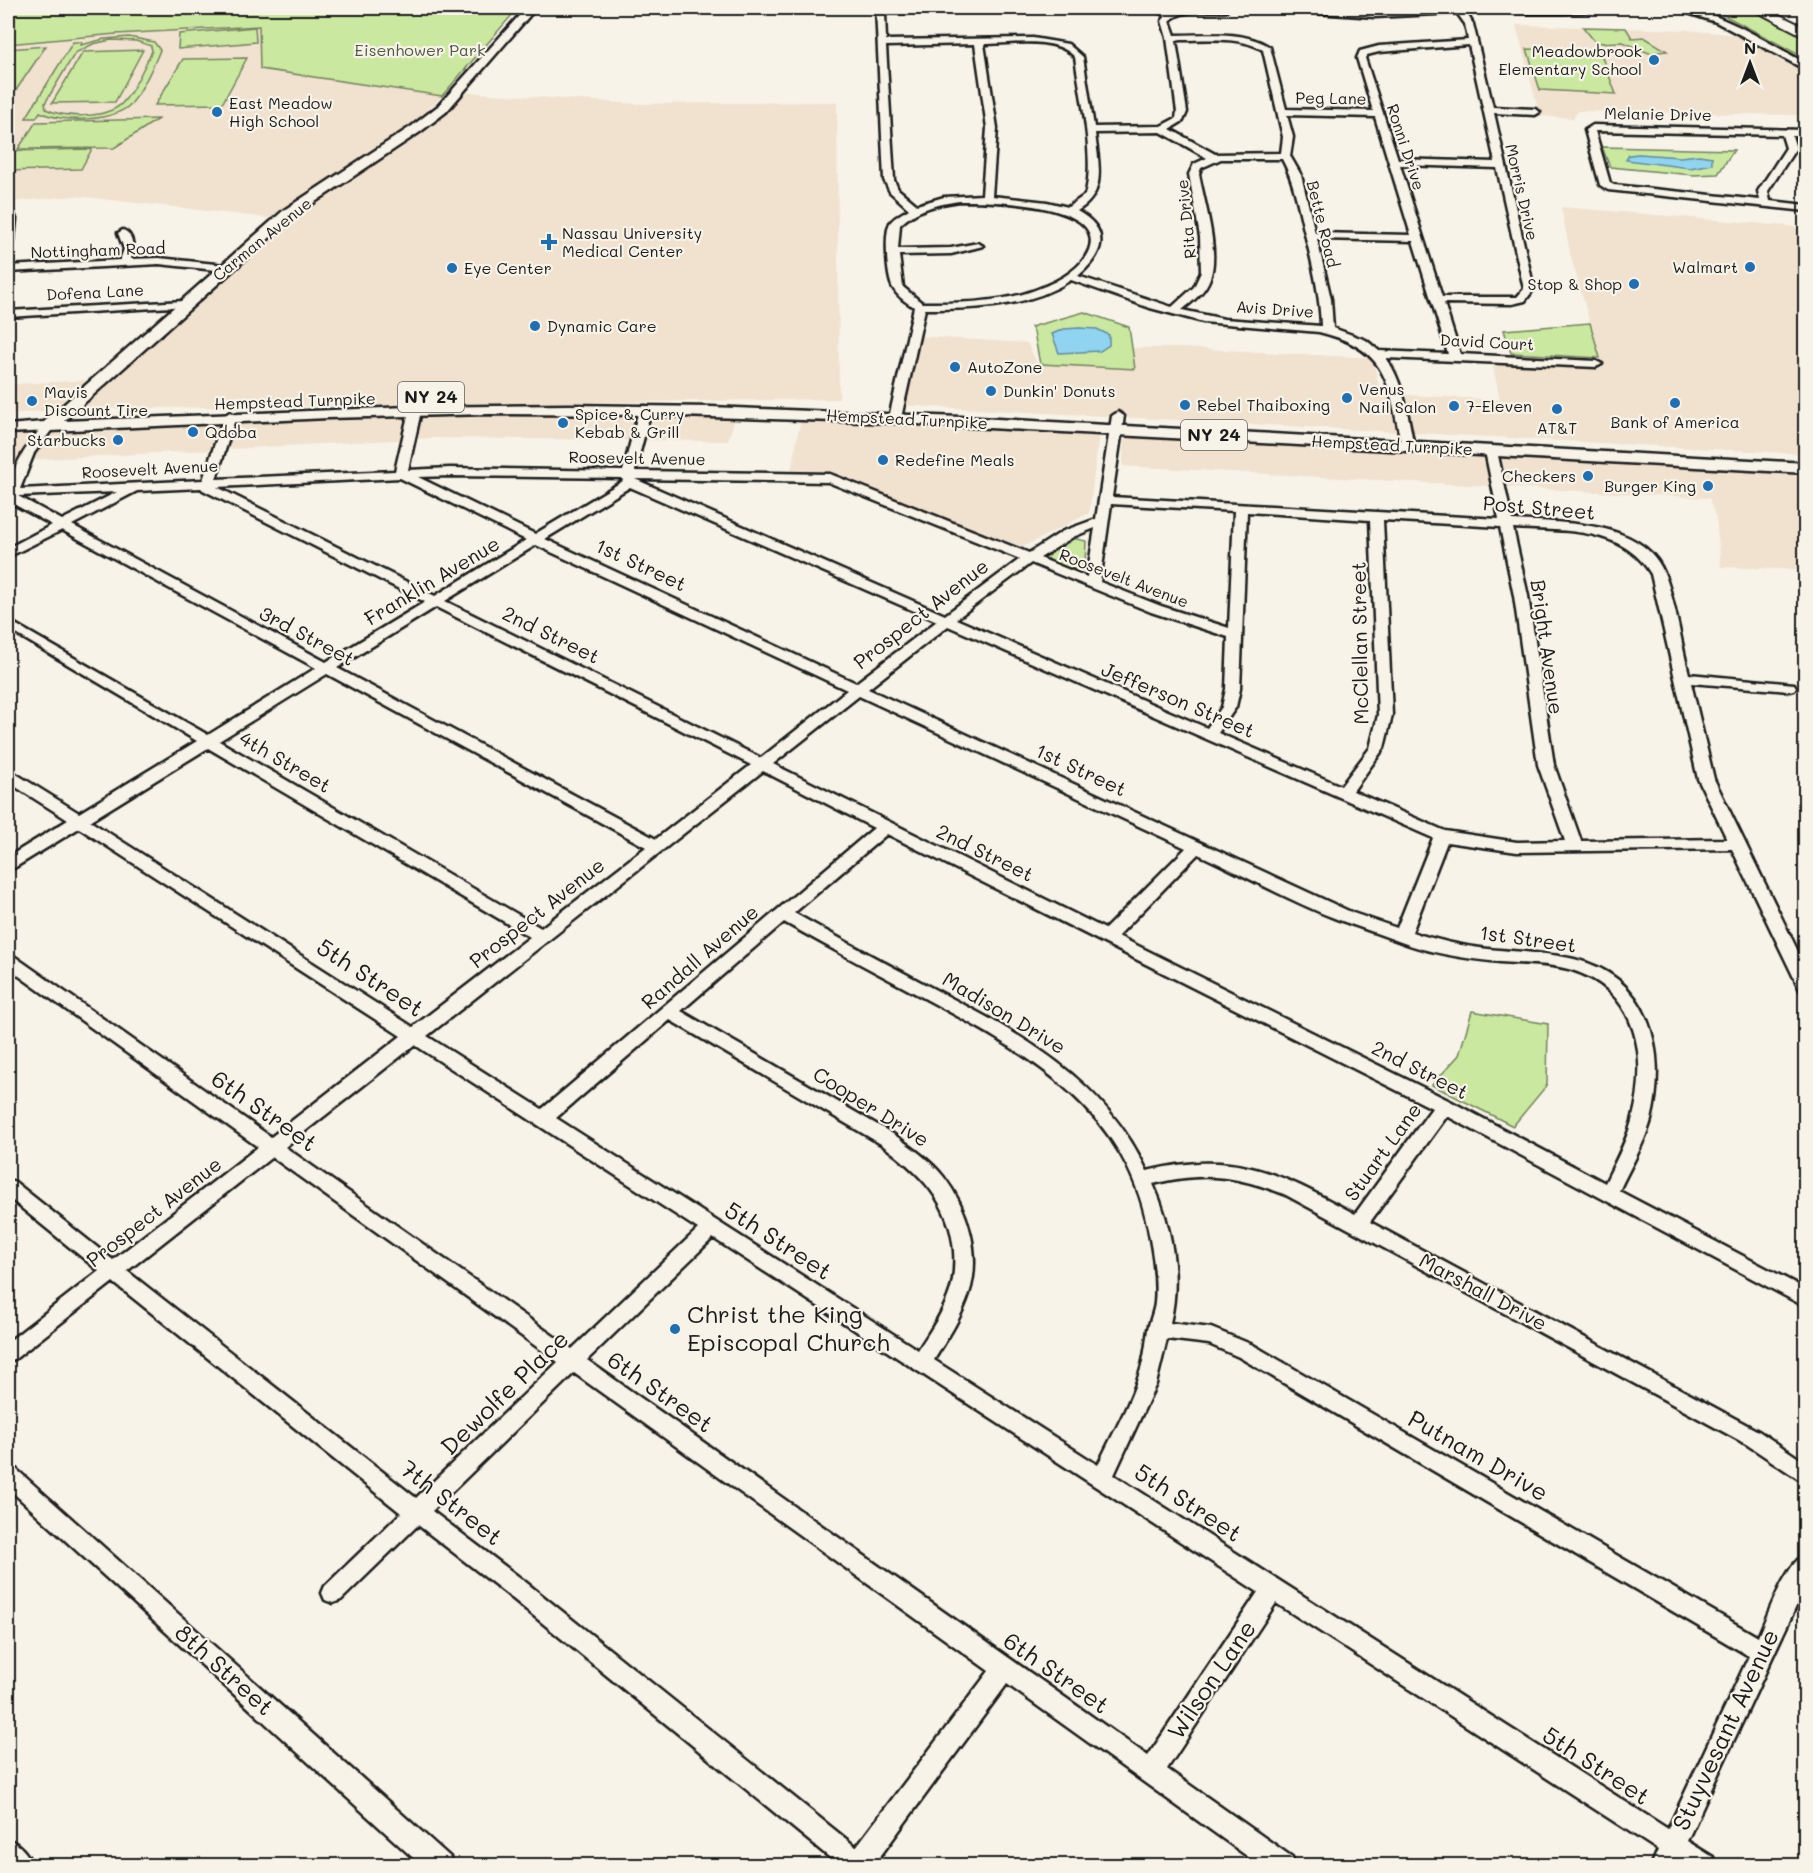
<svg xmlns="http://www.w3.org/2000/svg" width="1813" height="1873" font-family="Mali,sans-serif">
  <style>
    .built { fill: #f1e1cf }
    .green { fill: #cae89f; stroke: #73825e; stroke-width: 1.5; fill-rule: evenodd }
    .water { fill: #90d4f2; stroke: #628a9c; stroke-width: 1.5 }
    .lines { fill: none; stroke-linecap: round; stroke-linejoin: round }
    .minor-casing { stroke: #1c1c1c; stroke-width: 5 }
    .major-casing { stroke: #1c1c1c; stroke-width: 5 }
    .highway-casing { stroke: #1c1c1c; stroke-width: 4 }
    .minor { fill: #f7f3e8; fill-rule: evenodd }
    .major { fill: #f7f3e8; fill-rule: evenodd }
    .highway { fill: #f7f3e8; fill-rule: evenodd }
    .poi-dot { fill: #1f6fb2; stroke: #f7f3e8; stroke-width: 2 }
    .labels { text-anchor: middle; stroke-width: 4.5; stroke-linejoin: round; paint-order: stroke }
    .far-park-label { font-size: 16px; fill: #505943; stroke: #f7f3e8 }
    .far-poi-label { font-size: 16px; fill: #1c1c1c; stroke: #f7f3e8; text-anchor: start }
    .far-street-label { font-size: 16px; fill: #1c1c1c; stroke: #f7f3e8 }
    .shield { fill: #f7f3e8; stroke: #5e5c59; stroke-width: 1.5 }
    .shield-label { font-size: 18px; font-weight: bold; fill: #1c1c1c }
    .street-label { font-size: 20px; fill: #1c1c1c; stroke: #f7f3e8 }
    .near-street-label { font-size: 24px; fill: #1c1c1c; stroke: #f7f3e8 }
    .near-poi-label { font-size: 24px; fill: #1c1c1c; stroke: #f7f3e8; text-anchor: start }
  </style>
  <rect width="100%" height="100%" fill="#f7f3e8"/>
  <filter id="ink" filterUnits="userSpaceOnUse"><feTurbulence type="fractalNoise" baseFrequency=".0167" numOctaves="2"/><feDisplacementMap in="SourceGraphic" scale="12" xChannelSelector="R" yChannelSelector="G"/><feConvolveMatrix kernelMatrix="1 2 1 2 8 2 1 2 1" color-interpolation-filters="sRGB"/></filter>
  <g filter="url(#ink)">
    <g class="built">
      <polygon points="1516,25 1686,30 1738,35 1805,71 1805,115 1578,111 1573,118 1540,116"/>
      <polygon points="260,26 260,69 442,96 410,128 269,218 76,196 8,202 8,44 116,34"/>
      <polygon points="463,92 637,104 837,102 839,399 78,409 232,265 290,219"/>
      <polygon points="1561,207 1788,226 1805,230 1805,454 898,405 913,336 1027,343 1037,363 1124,369 1121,348 1183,348 1372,358 1382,397 1407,398 1407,395 1500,400 1492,362 1603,368 1571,257"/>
      <polygon points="91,380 56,410 8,414 8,390 16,384"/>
      <polygon points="446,415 735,417 728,441 431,438 8,461 8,435 220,421 409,416 427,418"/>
      <polygon points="801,418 1099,434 1089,513 1023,547 833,474 791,471"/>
      <polygon points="1124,437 1805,474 1805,570 1721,567 1716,518 1709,498 1123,466"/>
    </g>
    <g class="green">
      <polygon points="8,8 518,8 442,96 260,69 259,26 116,34 8,44"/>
      <polygon points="1700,8 1750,8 1805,37 1805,58 1720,13"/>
      <polygon points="255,27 256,42 178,49 179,34"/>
      <polygon points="1583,27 1626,28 1632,38 1644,37 1667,51 1649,53 1623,42 1596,43"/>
      <path d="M 129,37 L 154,42 L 160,50 C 155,63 140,94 131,104 C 113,122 61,123 40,112 L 36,118 L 26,118 L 73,42 L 82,42 L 81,45 L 104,39 ZM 111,40 L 136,41 L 151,46 L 152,51 C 144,66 136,87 125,100 C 111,119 65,119 46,109 L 45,103 L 75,53 L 93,44 Z"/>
      <polygon points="46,46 8,102 8,49"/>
      <polygon points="1527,49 1600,52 1616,94 1540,90"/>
      <polygon points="143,50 115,102 52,103 83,52"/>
      <polygon points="247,58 222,104 155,105 183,59"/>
      <polygon points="158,119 114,148 18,149 36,122"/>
      <polygon points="1602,147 1734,150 1718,174 1693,175 1610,167"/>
      <polygon points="92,149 81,169 8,171 9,151"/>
      <polygon points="1084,312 1129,327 1135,369 1040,364 1034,332 1031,327"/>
      <polygon points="1590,323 1600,358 1511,353 1504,330"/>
      <path d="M 1072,538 L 1086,541 L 1085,567 C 1073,572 1058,566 1048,559 L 1049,553 Z"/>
      <polygon points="1472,1011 1548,1024 1547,1085 1513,1126 1432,1085 1459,1055"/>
    </g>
    <g class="water">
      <polygon points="1639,154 1680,157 1699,155 1712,157 1712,164 1690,168 1626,160 1629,155"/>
      <polygon points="1079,328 1097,329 1109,335 1109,345 1100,351 1059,353 1052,334 1064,329"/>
    </g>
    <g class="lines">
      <g class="minor-casing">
        <g id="minor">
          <path d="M 876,8 L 1093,8 L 1089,11 L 885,13 L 886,40 L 1033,38 L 1068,44 L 1083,57 L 1094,127 L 1161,126 L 1176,118 L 1177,112 L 1167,38 L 1162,21 L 1166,16 L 1150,8 L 1160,8 L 1171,12 L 1183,8 L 1230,8 L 1226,11 C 1210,12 1181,8 1170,21 L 1175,35 C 1206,35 1243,30 1270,47 L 1286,109 L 1373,111 L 1357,58 L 1360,51 L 1379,46 L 1468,40 L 1465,24 L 1457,13 L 1375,17 L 1286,11 L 1282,8 L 1375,11 L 1460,8 L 1603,8 C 1593,17 1487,11 1466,12 L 1473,24 L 1493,107 L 1535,109 L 1540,112 L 1535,115 L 1494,113 L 1534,289 L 1525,301 L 1512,304 L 1444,303 L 1460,354 L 1596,361 L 1602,364 L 1596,367 L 1386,358 C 1404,383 1408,417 1414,446 L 1408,450 L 1402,446 C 1388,384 1390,349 1319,332 L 1203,322 L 1150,308 L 1071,280 C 1028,308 975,309 925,309 L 901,418 L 899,421 L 891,421 L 889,418 L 914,307 C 906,302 898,297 893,288 C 887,278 884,234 890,223 C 894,217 903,213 909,209 L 890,192 L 884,180 ZM 1181,40 C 1207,40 1240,36 1263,50 L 1283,137 L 1281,153 L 1215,154 L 1170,129 L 1183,121 L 1187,112 L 1176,41 ZM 975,44 L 987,128 L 982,195 L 944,197 L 917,205 L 898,189 L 894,180 L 886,46 ZM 984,44 C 1010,44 1055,35 1075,57 C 1080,94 1096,161 1085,195 L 1068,207 L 1047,202 L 992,196 L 997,128 ZM 1469,45 L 1495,162 L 1398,159 L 1365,58 L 1367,55 L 1379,52 ZM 1287,115 L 1375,117 L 1411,235 L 1315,233 L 1301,175 L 1290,156 L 1293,137 ZM 1161,132 L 1207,158 L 1194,164 L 1189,174 L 1200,237 L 1201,272 L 1194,287 L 1172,307 L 1078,276 C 1105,253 1111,230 1077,211 C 1108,193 1098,163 1095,133 ZM 1221,159 L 1282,159 C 1294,181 1298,205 1304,230 C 1312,262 1320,293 1321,326 L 1224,319 L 1182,310 C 1193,301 1205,292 1210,278 C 1220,251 1204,202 1199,174 L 1201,168 ZM 1400,165 L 1497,168 L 1524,289 L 1517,297 L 1442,297 ZM 960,201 C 986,201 1107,202 1089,250 C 1081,270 1055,283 1035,290 C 1000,303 960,303 922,303 L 903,287 L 899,255 L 951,254 L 983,246 L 978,243 L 951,248 L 898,249 L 900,225 C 916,209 938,204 960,201 ZM 1317,239 L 1413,241 L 1448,354 L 1379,351 L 1366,340 L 1333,328 L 1331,299 Z"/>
          <path d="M 1672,8 C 1710,4 1771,45 1806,63 L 1806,70 L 1716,22 Z"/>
          <path d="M 1593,125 L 1806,130 L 1806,136 L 1792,136 L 1796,148 L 1768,191 L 1770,201 L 1806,205 L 1806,211 L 1608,190 L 1600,185 L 1585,130 ZM 1595,131 L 1782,135 L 1786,148 L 1758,191 L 1760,200 L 1614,185 L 1610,183 Z"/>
          <polygon points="8,208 12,209 16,219 13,250 8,253"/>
          <path d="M 123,230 C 134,234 134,249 131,259 L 159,258 L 225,265 L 230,268 L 225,271 L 159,264 L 8,272 L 8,266 L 120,260 L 124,249 L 118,233 Z"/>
          <polygon points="184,301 188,302 188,306 8,317 8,311"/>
          <path d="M 645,406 L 651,410 L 635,471 L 830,474 L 1029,553 L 1063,531 L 1096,519 L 1112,416 L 1118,412 L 1124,416 L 1112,497 L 1499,519 L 1485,451 L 1491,447 L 1497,451 L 1512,520 C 1560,523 1644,519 1665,575 C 1676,605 1681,643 1689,674 L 1794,684 L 1796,687 L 1794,690 L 1789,691 L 1691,683 L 1714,779 L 1806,968 L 1806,992 L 1800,990 L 1798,986 L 1732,849 L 1517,852 L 1447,842 L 1412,932 C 1436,940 1462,946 1488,949 C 1516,952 1546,952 1574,959 C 1650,977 1668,1051 1651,1120 C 1644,1145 1630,1167 1619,1191 L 1806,1289 L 1806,1307 L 1447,1116 L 1370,1222 L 1760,1432 L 1806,1463 L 1806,1484 L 1746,1444 L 1286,1195 C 1239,1176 1204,1171 1153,1184 C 1172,1225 1181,1279 1170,1323 L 1211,1328 L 1253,1345 L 1758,1637 C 1767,1617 1787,1561 1806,1554 L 1806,1585 L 1687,1841 L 1713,1857 L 1716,1866 L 1681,1866 L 1677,1863 L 1676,1866 L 1651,1866 L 1658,1850 L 1276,1603 L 1167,1769 L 1292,1857 L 1295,1866 L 1261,1866 L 1007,1684 L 873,1866 L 840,1866 L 507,1594 L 418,1525 L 341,1600 L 333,1603 L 325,1600 L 322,1593 L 325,1586 L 401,1513 L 113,1282 L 15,1359 L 8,1361 L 8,1342 L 99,1271 L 8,1197 L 8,1180 L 15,1182 L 113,1260 L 258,1147 L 8,968 L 8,954 L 14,956 L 271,1137 L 401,1036 L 79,828 L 14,868 L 8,869 L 8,857 L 68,820 L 8,782 L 8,770 L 13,772 L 79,813 L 197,741 L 8,629 L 8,620 L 208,735 L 316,668 L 62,530 L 8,557 L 8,548 L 52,525 L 8,501 C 8,471 26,447 44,424 L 52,424 L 54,427 L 34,453 L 20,489 L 203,480 L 224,416 L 230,412 L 236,416 L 216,479 L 395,471 L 409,411 L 415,407 L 421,411 L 408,470 L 450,468 L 623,471 L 639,410 ZM 450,476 L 622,478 L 623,481 L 535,534 L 418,477 ZM 400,478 L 526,540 L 435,596 L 217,487 ZM 635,479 L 828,482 L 1020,559 L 945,615 ZM 630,487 L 937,621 L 856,683 L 545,539 ZM 201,488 L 203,490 L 425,602 L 326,662 L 72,525 L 137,491 ZM 117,492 L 62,520 L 18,496 ZM 1111,504 L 1234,511 L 1229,628 L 1161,606 L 1100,582 ZM 1247,512 L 1370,520 L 1378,715 L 1370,748 L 1341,786 L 1218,733 L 1236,707 L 1240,689 ZM 1383,520 L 1500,527 L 1514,596 L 1538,765 L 1565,841 L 1517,842 L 1445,831 L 1353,791 L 1384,748 L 1392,715 ZM 1095,528 L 1087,577 L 1040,558 L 1073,537 ZM 1513,528 C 1562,531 1623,526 1651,574 L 1698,779 L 1727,839 L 1581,841 L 1554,765 L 1528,596 ZM 536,545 L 847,690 L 761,758 L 445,601 ZM 1031,563 L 1151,612 L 1228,637 L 1226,689 L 1222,707 L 1207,728 L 956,619 ZM 436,607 L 751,765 L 656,839 L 337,668 ZM 948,626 L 1433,838 L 1397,928 L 1353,913 L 868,689 ZM 327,674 L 646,847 L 541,928 L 219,741 ZM 859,696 L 1186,848 L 1105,929 L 773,764 ZM 208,748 L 530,937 L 413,1027 L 90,821 ZM 763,771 L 874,828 L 542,1109 L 427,1036 ZM 887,834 L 1432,1108 L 1355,1214 C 1278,1173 1236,1149 1147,1171 C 1104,1078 1020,1034 934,989 C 887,964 840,939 794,913 ZM 1198,854 C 1246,876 1293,903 1342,921 C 1361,928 1380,934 1398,941 C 1429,953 1467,959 1500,962 C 1523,964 1549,963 1572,970 C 1639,991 1649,1060 1632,1121 C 1626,1142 1615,1163 1605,1183 L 1450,1101 L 1118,936 ZM 784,922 C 830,948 877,973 924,998 C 1029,1054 1130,1110 1150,1239 C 1154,1260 1157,1282 1155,1303 C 1154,1312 1150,1320 1148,1329 C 1146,1343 1145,1356 1141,1369 C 1131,1403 1113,1433 1098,1465 L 934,1360 C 947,1339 961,1318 969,1294 C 982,1255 968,1208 943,1176 C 929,1159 911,1147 893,1134 L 681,1011 ZM 670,1020 L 881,1144 C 919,1172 950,1201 954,1251 C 955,1267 954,1283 948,1297 C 941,1316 929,1333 918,1350 L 556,1118 ZM 415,1045 L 698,1229 L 572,1349 L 285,1147 ZM 272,1157 L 558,1362 L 416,1498 L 127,1271 ZM 713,1238 L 1258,1592 L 1148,1756 L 587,1360 ZM 1167,1339 L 1209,1344 L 1239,1357 L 1749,1656 L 1668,1829 L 1114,1475 L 1156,1384 ZM 574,1373 L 989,1671 L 856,1847 L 523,1580 L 432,1511 Z"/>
          <polygon points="8,1466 15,1468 450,1857 453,1866 422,1866 8,1488"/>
          <path d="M 8,1839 C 20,1844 28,1854 33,1866 L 8,1866 Z"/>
        </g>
      </g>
      <g class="major-casing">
        <polygon id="major" points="526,8 536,8 446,112 420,132 294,216 64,421 408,407 569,405 711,407 960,417 1806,463 1806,473 898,423 649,415 489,414 328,418 8,433 8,425 44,422 284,210 412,126 438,106"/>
      </g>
      <g class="highway-casing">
        <polygon id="highway" points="1750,8 1766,8 1806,28 1806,37"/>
      </g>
      <use href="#minor" class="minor"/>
      <use href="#major" class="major"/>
      <use href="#highway" class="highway"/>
    </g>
  </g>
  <g class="poi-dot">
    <circle cx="1654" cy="60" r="6"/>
    <circle cx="217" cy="112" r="6"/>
    <path d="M546 233h6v6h6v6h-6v6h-6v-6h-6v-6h6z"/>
    <circle cx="1750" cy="267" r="6"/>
    <circle cx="452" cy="268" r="6"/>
    <circle cx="1634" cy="284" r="6"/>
    <circle cx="535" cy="326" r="6"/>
    <circle cx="955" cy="367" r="6"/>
    <circle cx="991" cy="391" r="6"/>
    <circle cx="1347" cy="398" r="6"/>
    <circle cx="32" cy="401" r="6"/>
    <circle cx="1675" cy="403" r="6"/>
    <circle cx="1185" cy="405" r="6"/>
    <circle cx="1454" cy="406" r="6"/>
    <circle cx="1557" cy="409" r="6"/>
    <circle cx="563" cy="423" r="6"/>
    <circle cx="193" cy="432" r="6"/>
    <circle cx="118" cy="440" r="6"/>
    <circle cx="883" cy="460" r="6"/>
    <circle cx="1588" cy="476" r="6"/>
    <circle cx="1708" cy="486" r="6"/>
    <circle cx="675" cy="1329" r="6"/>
  </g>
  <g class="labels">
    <g class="far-park-label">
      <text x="420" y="56">Eisenhower Park</text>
    </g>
    <g class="far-poi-label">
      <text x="1642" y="57" text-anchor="end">Meadowbrook<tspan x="1642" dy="18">Elementary School</tspan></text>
      <text x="229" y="109">East Meadow<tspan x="229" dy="18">High School</tspan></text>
      <text x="562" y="239">Nassau University<tspan x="562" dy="18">Medical Center</tspan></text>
      <text x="1738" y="273" text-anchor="end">Walmart</text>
      <text x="464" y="274">Eye Center</text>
      <text x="1622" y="290" text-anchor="end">Stop &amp; Shop</text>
      <text x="547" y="332">Dynamic Care</text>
      <text x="967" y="373">AutoZone</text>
      <text x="1359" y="395">Venus<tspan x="1359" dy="18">Nail Salon</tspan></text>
      <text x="1003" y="397">Dunkin' Donuts</text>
      <text x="44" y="398">Mavis<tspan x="44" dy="18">Discount Tire</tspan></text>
      <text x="1197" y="411">Rebel Thaiboxing</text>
      <text x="1466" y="412">7-Eleven</text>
      <text x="575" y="420">Spice &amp; Curry<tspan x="575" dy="18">Kebab &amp; Grill</tspan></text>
      <text x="1675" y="428" text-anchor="middle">Bank of America</text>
      <text x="1557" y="434" text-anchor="middle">AT&amp;T</text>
      <text x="205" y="438">Qdoba</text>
      <text x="106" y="446" text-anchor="end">Starbucks</text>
      <text x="895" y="466">Redefine Meals</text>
      <text x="1576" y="482" text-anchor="end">Checkers</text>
      <text x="1696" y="492" text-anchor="end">Burger King</text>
    </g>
    <g class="far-street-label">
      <text transform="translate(1331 98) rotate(1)" y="6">Peg Lane</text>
      <text transform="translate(1658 114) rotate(1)" y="6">Melanie Drive</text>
      <text transform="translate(1406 147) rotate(72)" y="6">Ronni Drive</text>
      <text transform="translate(1522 192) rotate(77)" y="6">Morris Drive</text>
      <text transform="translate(1186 219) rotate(-96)" y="6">Rita Drive</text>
      <text transform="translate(1323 224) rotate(76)" y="6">Bette Road</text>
      <text transform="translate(262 239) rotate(-39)" y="6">Carman Avenue</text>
      <text transform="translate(98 250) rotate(-2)" y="6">Nottingham Road</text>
      <text transform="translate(95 292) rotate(-3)" y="6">Dofena Lane</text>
      <text transform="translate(1275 309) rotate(4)" y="6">Avis Drive</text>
      <text transform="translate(1487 342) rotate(3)" y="6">David Court</text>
      <text transform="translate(295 401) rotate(-2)" y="6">Hempstead Turnpike</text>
      <text transform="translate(907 419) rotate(3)" y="6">Hempstead Turnpike</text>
      <text transform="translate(1392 445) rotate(3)" y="6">Hempstead Turnpike</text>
      <text transform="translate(637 458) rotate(1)" y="6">Roosevelt Avenue</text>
      <text transform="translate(150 469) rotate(-3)" y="6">Roosevelt Avenue</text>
      <text transform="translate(1124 578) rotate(21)" y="6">Roosevelt Avenue</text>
    </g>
    <g class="shield">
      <rect x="398" y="382" width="66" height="30" rx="4.5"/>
      <rect x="1181" y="420" width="66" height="30" rx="4.5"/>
    </g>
    <g class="shield-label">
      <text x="431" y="403">NY 24</text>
      <text x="1214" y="441">NY 24</text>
    </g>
    <g class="street-label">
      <text transform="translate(1539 508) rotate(5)" y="7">Post Street</text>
      <text transform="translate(641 565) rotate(25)" y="7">1st Street</text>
      <text transform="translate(432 581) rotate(-31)" y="7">Franklin Avenue</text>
      <text transform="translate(921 614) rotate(-38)" y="7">Prospect Avenue</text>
      <text transform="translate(551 635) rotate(26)" y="7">2nd Street</text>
      <text transform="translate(307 636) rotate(28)" y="7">3rd Street</text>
      <text transform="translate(1360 643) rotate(-91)" y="7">McClellan Street</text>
      <text transform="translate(1547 647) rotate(82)" y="7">Bright Avenue</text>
      <text transform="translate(1178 700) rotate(23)" y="7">Jefferson Street</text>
      <text transform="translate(285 762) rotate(30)" y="7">4th Street</text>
      <text transform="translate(1081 770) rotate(25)" y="7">1st Street</text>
      <text transform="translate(985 853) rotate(26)" y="7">2nd Street</text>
      <text transform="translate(537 913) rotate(-38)" y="7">Prospect Avenue</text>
      <text transform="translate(1528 939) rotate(8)" y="7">1st Street</text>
      <text transform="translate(700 957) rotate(-41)" y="7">Randall Avenue</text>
      <text transform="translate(1004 1013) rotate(31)" y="7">Madison Drive</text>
      <text transform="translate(1420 1070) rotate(27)" y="7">2nd Street</text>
      <text transform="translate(871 1107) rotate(32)" y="7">Cooper Drive</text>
      <text transform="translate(1383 1152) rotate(-54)" y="7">Stuart Lane</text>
      <text transform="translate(154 1212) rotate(-38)" y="7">Prospect Avenue</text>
      <text transform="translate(1483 1292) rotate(28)" y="7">Marshall Drive</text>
    </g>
    <g class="near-street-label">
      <text transform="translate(370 978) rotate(33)" y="8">5th Street</text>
      <text transform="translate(264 1111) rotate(35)" y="8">6th Street</text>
      <text transform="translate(778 1241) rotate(33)" y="8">5th Street</text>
      <text transform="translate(660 1392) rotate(35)" y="8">6th Street</text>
      <text transform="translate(505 1393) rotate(-44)" y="8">Dewolfe Place</text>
      <text transform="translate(1478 1456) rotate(30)" y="8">Putnam Drive</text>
      <text transform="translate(451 1503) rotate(38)" y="8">7th Street</text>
      <text transform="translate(1188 1503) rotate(33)" y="8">5th Street</text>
      <text transform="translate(224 1670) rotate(42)" y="8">8th Street</text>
      <text transform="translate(1056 1673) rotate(35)" y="8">6th Street</text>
      <text transform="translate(1212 1680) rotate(-56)" y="8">Wilson Lane</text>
      <text transform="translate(1726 1730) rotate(-65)" y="8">Stuyvesant Avenue</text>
      <text transform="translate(1596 1766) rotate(33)" y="8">5th Street</text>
    </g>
    <g class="near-poi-label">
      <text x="687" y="1323">Christ the King<tspan x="687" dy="28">Episcopal Church</tspan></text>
    </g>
  </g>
  <rect width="1813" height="1873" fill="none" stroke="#f7f3e8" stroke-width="30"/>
  <rect x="15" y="15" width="1783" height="1843" fill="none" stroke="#1c1c1c" stroke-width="2" filter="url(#ink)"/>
  <g transform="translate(1750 63)" stroke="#f7f3e8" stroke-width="4.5" paint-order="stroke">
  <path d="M0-4.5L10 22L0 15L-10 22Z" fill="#1c1c1c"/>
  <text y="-9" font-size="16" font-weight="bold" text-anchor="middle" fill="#1c1c1c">N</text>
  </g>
</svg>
